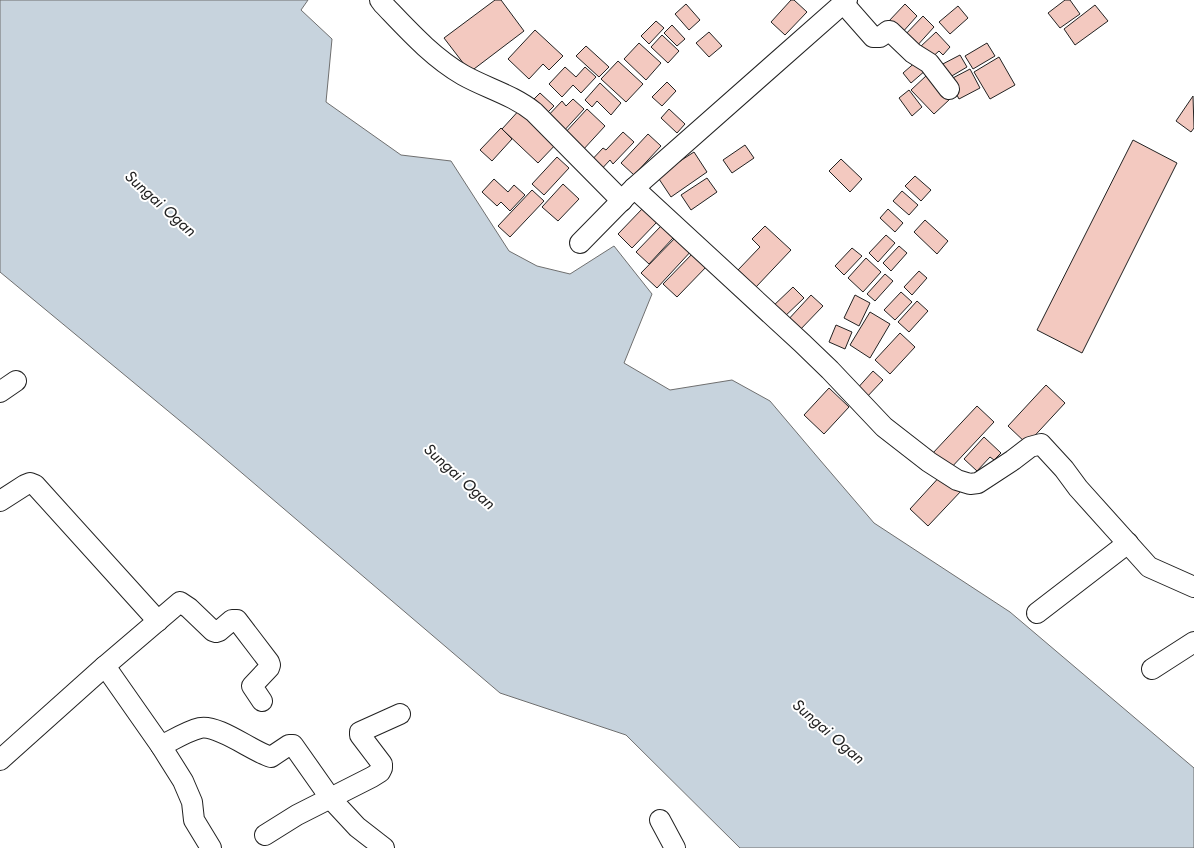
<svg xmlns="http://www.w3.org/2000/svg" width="1194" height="848" font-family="Jost,sans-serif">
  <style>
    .water { fill: #c7d3dd; stroke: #6f6f6f }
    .building { fill: #f3c9c0; stroke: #222 }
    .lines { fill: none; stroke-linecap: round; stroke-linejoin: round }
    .minor-casing { stroke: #222; stroke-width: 22 }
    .minor { stroke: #fff; stroke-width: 20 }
    .labels { text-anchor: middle; stroke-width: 4; stroke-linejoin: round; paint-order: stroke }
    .water-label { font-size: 16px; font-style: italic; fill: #222; stroke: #fff }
  </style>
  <rect width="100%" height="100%" fill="#fff"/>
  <polygon class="water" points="0,0 308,0 301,10 332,39 326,102 401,155 451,161 509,251 537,266 570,274 614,246 652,294 624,363 670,390 732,380 770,401 820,460 874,523 1010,612 1194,768 1194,848 740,848 626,735 500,693 202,439 0,272"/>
  <g class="building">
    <polygon points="495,0 501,0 524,31 470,72 444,38"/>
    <polygon points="791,0 794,0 807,12 785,35 771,22"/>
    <polygon points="1065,0 1070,0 1080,14 1060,28 1048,13"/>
    <polygon points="686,4 700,20 689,30 675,14"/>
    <polygon points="905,4 917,16 901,34 888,22"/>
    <polygon points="1095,5 1108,21 1075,45 1064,29"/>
    <polygon points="958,6 968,18 950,34 939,22"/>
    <polygon points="923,16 934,27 915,48 903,37"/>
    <polygon points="656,21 664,28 649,44 641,36"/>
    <polygon points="672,25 685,39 677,46 664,33"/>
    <polygon points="535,30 563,56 549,70 543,64 529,79 508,59"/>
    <polygon points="709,32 722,46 709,57 696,43"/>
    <polygon points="936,32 950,47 943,55 939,51 930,59 919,48"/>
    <polygon points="662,35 679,51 668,63 651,47"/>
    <polygon points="639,43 661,63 646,80 624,59"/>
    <polygon points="987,43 995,56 973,69 965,56"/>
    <polygon points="586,46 609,67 599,77 576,56"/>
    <polygon points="960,55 967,67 945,80 937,67"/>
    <polygon points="999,57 1015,85 990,99 974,72"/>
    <polygon points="918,60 926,70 911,83 903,73"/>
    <polygon points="618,61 643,84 626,102 601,79"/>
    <polygon points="565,67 576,77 585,67 596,77 581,93 573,85 562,97 549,84"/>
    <polygon points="970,69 980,88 959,99 949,80"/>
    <polygon points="927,75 950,99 934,114 911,90"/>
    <polygon points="667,82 676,91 662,106 652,97"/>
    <polygon points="600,83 621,103 611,115 597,101 592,107 585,100"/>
    <polygon points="909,90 922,107 912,116 899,98"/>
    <polygon points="540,93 554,106 542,118 528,105"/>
    <polygon points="1193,96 1194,128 1191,132 1176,121"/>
    <polygon points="573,99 584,109 561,134 545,119 562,101 566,106"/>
    <polygon points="522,107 559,141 538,163 502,129"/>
    <polygon points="587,109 605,126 582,151 564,134"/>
    <polygon points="669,109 685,124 677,133 661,118"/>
    <polygon points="501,128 512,139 492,161 480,150"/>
    <polygon points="623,132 634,142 613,164 610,160 597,174 587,165 603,148 606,150"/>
    <polygon points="648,134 661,146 634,175 621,163"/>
    <polygon points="1133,140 1177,163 1082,353 1037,330"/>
    <polygon points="745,145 754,158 732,173 723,160"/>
    <polygon points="694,152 707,172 671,197 657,176"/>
    <polygon points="557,157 569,168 544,195 532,184"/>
    <polygon points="841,159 862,179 850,192 829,171"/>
    <polygon points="915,176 931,190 921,201 905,186"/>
    <polygon points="707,178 717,192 691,210 681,195"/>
    <polygon points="494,179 508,192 514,185 525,195 510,211 501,202 497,206 482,192"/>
    <polygon points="563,184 579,199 558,221 542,207"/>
    <polygon points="532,190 544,201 510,237 498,226"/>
    <polygon points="902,191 918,205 909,215 893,201"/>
    <polygon points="643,208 657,222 632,248 618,234"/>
    <polygon points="888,209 903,223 895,232 880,218"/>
    <polygon points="925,220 948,241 937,254 914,232"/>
    <polygon points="661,226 673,238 649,264 636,252"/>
    <polygon points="765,226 791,250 756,287 738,270 760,247 752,239"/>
    <polygon points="678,235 693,249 657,288 641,273"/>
    <polygon points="886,235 895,243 878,262 869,253"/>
    <polygon points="899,246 907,253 891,271 883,263"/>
    <polygon points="852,248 862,256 844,275 835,266"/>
    <polygon points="695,251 709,264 677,297 663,284"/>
    <polygon points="866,258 881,272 863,292 848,278"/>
    <polygon points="919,271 927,278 912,295 904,287"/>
    <polygon points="885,274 893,281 875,301 867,294"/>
    <polygon points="793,287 804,298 782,319 771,308"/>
    <polygon points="901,292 912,302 895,320 884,310"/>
    <polygon points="811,295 823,306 797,333 786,322"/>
    <polygon points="855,295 870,303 859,326 844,318"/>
    <polygon points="917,301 928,311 909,332 898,322"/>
    <polygon points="870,312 890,324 870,358 850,345"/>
    <polygon points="836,325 852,332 845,349 829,342"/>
    <polygon points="900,333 915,347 890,374 875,360"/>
    <polygon points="873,371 883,380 864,400 855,391"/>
    <polygon points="1046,385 1065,403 1027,444 1008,426"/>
    <polygon points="829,388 849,407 824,434 804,415"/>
    <polygon points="977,406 994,422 949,470 932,454"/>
    <polygon points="984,437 1001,453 994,460 990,457 977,471 964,459"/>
    <polygon points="943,473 962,490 928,526 910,509"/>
  </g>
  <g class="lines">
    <g class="minor-casing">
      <g id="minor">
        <path d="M 380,0 L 383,4 C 408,30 432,57 463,75 C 486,88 513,95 534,112 L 622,201"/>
        <polyline points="843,3 873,37 880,37 888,31 890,31 913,53 929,63 949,89"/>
        <polyline points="634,188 802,343 830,370 884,427 929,462 957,480 970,484 978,483 1013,460 1030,447 1041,444 1064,469 1078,488 1149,567 1194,587"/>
        <polyline points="580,243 634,188 847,0"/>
        <polyline points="0,392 16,381"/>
        <polyline points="0,501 25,485 30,483 35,485 158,621"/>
        <polyline points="1037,613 1128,543"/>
        <polyline points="105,666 161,746 183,781 192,802 194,820 211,848"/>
        <polyline points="1152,669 1194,642"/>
        <path d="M 161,746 C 173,740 187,731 200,728 C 218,724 253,752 271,757 L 289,745 L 293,745 L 331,799 L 357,827 L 384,848"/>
        <polyline points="0,760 105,666 180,602 189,608 213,631 216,632 219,631 232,620 237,620 269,662 270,665 269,668 252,686 262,701"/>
        <polyline points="660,820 675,848"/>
        <polyline points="265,835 297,815 372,777 380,772 382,768 382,764 360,735 360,732 400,714"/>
      </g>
    </g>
    <use href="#minor" class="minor"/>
  </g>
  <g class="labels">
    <g class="water-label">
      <text transform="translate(161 203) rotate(42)" y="6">Sungai Ogan</text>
      <text transform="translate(460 476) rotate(42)" y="6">Sungai Ogan</text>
      <text transform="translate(829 731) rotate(41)" y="6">Sungai Ogan</text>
    </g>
  </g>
</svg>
